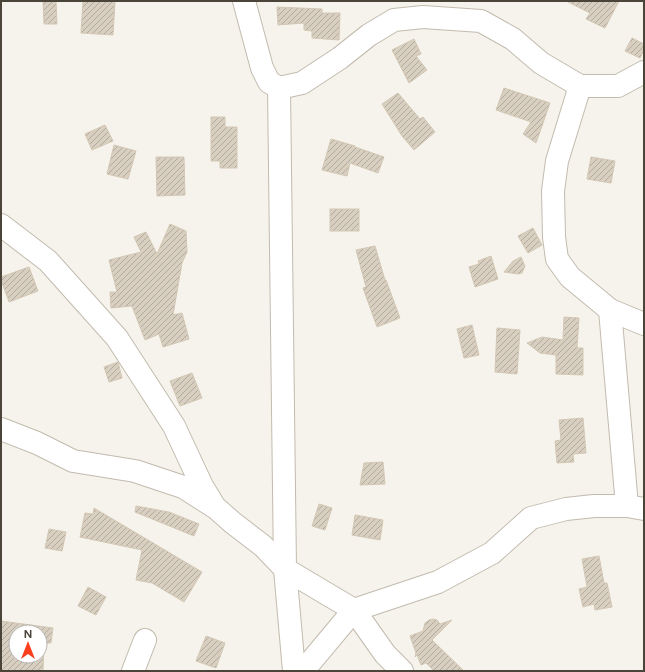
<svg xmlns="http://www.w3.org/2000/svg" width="645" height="672" font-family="Figtree,sans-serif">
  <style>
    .building { fill: url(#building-hatch); stroke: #d3c7b4; fill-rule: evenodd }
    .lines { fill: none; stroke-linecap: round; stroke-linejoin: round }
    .minor-casing { stroke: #c2bbae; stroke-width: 24 }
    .minor { stroke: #fff; stroke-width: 22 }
  </style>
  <defs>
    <pattern id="building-hatch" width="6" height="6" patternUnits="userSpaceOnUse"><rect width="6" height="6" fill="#d8cfc1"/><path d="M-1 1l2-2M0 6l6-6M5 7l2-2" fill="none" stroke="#b1aa9e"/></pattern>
  </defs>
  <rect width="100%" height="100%" fill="#f6f3ec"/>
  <g class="building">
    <polygon points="43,1 56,1 57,24 44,24"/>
    <polygon points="83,1 115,1 113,35 81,33"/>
    <polygon points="566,1 619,1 605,28 586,19 590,13"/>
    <polygon points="277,7 322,9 322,13 340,13 339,40 312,38 312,31 304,30 304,23 278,25"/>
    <polygon points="632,38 644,44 644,50 640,58 625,51"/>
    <polygon points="414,39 421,54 416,56 427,70 409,83 392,50"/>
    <polygon points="504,88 550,103 536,143 523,134 531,122 496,110"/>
    <polygon points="398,93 420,119 423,117 435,132 414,150 402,136 382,104"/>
    <polygon points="211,117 225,117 225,127 237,127 237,168 220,168 220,161 211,161"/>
    <polygon points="105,125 113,141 92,150 85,134"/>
    <polygon points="331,139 355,146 355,147 384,157 378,173 350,163 347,176 322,170"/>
    <polygon points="114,145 136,151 128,179 107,174"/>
    <polygon points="156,157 184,157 185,195 157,196"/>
    <polygon points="591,157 615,161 611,183 587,179"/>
    <rect x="330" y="209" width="29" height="22"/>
    <polygon points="170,224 186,231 187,252 182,263 173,315 182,313 189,339 163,347 159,334 145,340 132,306 111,308 110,292 117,292 109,260 141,252 134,237 146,232 157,254"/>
    <polygon points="533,228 542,245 528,253 518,236"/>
    <polygon points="375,246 385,280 386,280 400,318 377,327 363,288 366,287 356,250"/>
    <polygon points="491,256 498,279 475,287 469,267 479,264 478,261"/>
    <polygon points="521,257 525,266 522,273 518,274 504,272 513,261"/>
    <polygon points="29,267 38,291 9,302 1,280 1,277"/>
    <polygon points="564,317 579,318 577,348 583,348 583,375 556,374 556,355 540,353 527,343 542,337 563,340"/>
    <polygon points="472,325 479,355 464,358 457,329"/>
    <polygon points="497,328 520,330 517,374 495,372"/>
    <polygon points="118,362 122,378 109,382 104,367"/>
    <polygon points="192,373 202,398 180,406 170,381"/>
    <polygon points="583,418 586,453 573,454 574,462 557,463 555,441 561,440 559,420"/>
    <polygon points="383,462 385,484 360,485 364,463"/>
    <polygon points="319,504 332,508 325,530 312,526"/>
    <polygon points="136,506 169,512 199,524 194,536 135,512"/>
    <polygon points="94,508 202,572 184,602 152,583 136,580 142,550 80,537 85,513 93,514"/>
    <polygon points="355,515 383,520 380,540 352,535"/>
    <polygon points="49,529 66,532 62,551 45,548"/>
    <polygon points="599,556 604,583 607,583 612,607 595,610 594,604 583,607 579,589 587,587 582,559"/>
    <polygon points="88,587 106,597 96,615 78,606"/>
    <polygon points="433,619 437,620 440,624 452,620 432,640 464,671 434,671 426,663 421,665 417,655 415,657 416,653 410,636 423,631 425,623 429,620"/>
    <path d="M 1,621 L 53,628 L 51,643 L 44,643 L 43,671 L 1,671 ZM 16,632 L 40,632 L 40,656 L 16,656 Z"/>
    <polygon points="206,636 225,643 216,668 196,661"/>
  </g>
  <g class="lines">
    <g class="minor-casing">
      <g id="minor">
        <polyline points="244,1 262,68 269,82 279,88 285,569 294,671"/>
        <polyline points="580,86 557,161 553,191 554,237 557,259 570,277 610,310 644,324"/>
        <polyline points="279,88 302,83 340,58 369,35 394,20 423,17 481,21 513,39 541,63 580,86 618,86 644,72"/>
        <polyline points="1,225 48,261 117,338 174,426 202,486 213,504"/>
        <polyline points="610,310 627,506"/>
        <polyline points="1,429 37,443 73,461 135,471 183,487 216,508 233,523 263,546 285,569 354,610 385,654 402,671"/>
        <polyline points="133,671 145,640"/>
        <polyline points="303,671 354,610 438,582 492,553 531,518 566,509 594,506 627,506 644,509"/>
      </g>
    </g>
    <use href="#minor" class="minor"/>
  </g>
  <rect width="645" height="672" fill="none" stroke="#4b4439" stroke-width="4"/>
  <g transform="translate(28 644)"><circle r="19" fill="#ffffff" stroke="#b7b4b0"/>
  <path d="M0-3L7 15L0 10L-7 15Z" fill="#fc3f1d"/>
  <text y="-6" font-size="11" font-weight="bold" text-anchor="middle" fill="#4b4439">N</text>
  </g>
</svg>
